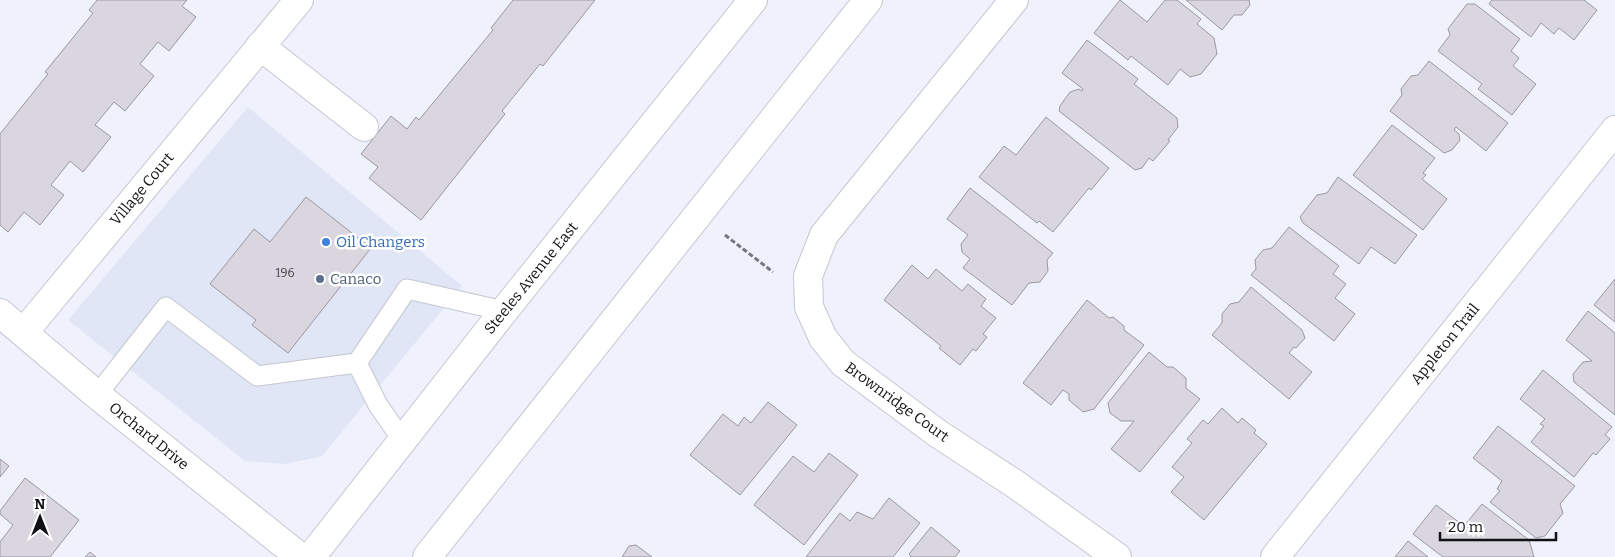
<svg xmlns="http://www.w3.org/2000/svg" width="1615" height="557" font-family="Bitter,serif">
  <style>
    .built { fill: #e1e6f7 }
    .building { fill: #dad6df; stroke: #9b97a0 }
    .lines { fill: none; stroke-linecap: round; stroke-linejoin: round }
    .lane-casing { stroke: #c5c7d1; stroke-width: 21 }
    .street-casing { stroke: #c5c7d1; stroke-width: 30 }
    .secondary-casing { stroke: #c5c7d1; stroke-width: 30 }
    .path { stroke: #76777e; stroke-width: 3; stroke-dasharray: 5 2.5; stroke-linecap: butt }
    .lane { stroke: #fff; stroke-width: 19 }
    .street { stroke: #fff; stroke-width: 28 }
    .secondary { stroke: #fff; stroke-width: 28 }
    .shop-dot { fill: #3f7fe0; stroke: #fff; stroke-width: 2 }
    .service-dot { fill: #5c6f8a; stroke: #fff; stroke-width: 2 }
    .labels { text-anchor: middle; stroke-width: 5; stroke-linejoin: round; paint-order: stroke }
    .number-label { font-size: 12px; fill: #434348 }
    .street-label { font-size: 15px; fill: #111215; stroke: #fff }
    .shop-label { font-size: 15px; fill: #366cbe; stroke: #fff; text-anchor: start }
    .service-label { font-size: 15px; fill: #4e5e75; stroke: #fff; text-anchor: start }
  </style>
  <rect width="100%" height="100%" fill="#eff1fc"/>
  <polygon class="built" points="248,107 462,286 322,456 286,464 245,461 68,320"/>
  <g class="building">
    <polygon points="97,0 187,0 182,6 196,17 169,51 158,42 140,64 154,76 125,111 114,102 95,125 111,137 83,172 70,161 51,185 64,195 40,225 24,212 8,232 0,225 0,134 48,74 45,72 93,13 89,10"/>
    <polygon points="513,0 595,0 543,66 540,64 502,111 505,114 421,220 369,178 378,167 361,154 391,116 407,129 416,117 419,120 493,30 491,28"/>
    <polygon points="1120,0 1147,22 1165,0 1177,0 1201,19 1197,24 1214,38 1217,54 1201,74 1190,77 1180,69 1168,85 1131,56 1128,60 1094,33"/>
    <polygon points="1186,0 1249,0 1250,5 1242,15 1234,15 1222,30"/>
    <polygon points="1492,0 1584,0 1597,10 1574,40 1559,28 1554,34 1541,23 1531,37 1489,4"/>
    <polygon points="1467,4 1475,4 1520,39 1511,51 1519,58 1513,66 1536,84 1512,115 1478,89 1482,84 1438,51 1450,35 1448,29"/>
    <polygon points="1087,40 1138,79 1134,84 1177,118 1178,127 1168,140 1170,141 1153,161 1149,158 1142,168 1135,170 1059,111 1060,106 1070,92 1079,89 1082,91 1083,89 1062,73"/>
    <polygon points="1429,61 1508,123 1486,151 1456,127 1454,130 1459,134 1460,140 1452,150 1444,153 1390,111 1402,95 1401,89 1411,76 1418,75"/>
    <polygon points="1046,117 1109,168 1091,190 1089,188 1053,232 1039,221 1037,223 979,177 1004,146 1016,155"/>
    <polygon points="1392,125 1435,158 1423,173 1426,175 1422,179 1447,199 1423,230 1353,175"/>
    <polygon points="1338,177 1417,235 1395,264 1371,247 1359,264 1303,223 1300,217 1317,195 1327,193"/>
    <polygon points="970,188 1053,253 1047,260 1048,271 1040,282 1029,283 1012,305 963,268 970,259 962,252 961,244 968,235 947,219"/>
    <polygon points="306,197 371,248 288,353 252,325 256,320 210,284 254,229 270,242"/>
    <polygon points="1289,227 1339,266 1333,274 1346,284 1335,298 1355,314 1334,341 1251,275 1256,269 1255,260 1263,250 1272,248"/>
    <polygon points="912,265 928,279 936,269 962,291 968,284 986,299 981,306 996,318 983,334 987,337 976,351 973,349 960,365 939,348 941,346 884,300"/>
    <polygon points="1615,279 1615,322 1594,305"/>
    <polygon points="1251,287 1302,330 1305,338 1296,348 1294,347 1289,353 1312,372 1289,399 1212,335 1222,323 1222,314 1230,304 1239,302"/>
    <polygon points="1087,300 1109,318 1113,317 1124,326 1124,330 1144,345 1094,409 1083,412 1069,400 1069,394 1063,390 1051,405 1023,383"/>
    <polygon points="1588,311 1615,333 1615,415 1574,382 1573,374 1583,362 1592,361 1566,340"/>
    <polygon points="1149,352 1167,367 1173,367 1186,378 1186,388 1200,399 1140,472 1111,449 1134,421 1121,421 1110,413 1108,403"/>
    <polygon points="1543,370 1612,427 1605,435 1610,439 1596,455 1593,453 1574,477 1531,442 1544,426 1540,424 1545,419 1520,399"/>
    <polygon points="768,402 797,425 740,495 690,455 723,414 738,426 744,417 751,423"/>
    <polygon points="1222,408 1238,423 1242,418 1256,430 1254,433 1267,444 1204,520 1171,492 1184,477 1172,467 1192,443 1187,439 1203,420 1208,424"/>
    <polygon points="1498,426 1575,486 1560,504 1563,513 1545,536 1536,538 1490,502 1500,491 1497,489 1502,481 1473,458"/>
    <polygon points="829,453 858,475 804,545 754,505 793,456 814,472"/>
    <polygon points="0,459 9,466 0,477"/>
    <polygon points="25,478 79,520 50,557 0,557 0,542 13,525 0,514 0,511"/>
    <polygon points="889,498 920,523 893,557 806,557 840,513 850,521 857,512 873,519"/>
    <polygon points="1482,504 1529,540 1534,557 1443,557 1413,534 1436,505 1464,526"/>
    <polygon points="931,527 960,551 955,557 910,557 911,556 909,554"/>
    <polygon points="1408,541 1428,557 1395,557"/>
    <polygon points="636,545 652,557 622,557 629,546"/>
    <polygon points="90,552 96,557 85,557"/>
  </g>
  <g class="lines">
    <g class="lane-casing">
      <g id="lane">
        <polyline points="357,363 378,405 403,441"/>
        <polyline points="97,395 166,307 257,376 357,363 407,289 504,311"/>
      </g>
    </g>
    <g class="street-casing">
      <g id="street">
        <polyline points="1014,0 824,235 808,276 809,307 823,338 843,363 937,433 1015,484 1117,557"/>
        <polyline points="260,46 364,127"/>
        <polyline points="0,313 97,395 300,557"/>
        <polyline points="24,332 299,0"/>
        <polyline points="1275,557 1615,130"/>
      </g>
    </g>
    <g class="secondary-casing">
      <g id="secondary">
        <polyline points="311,557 504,311 753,0"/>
        <polyline points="427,557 868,0"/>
      </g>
    </g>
    <polyline class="path" points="725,235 773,272"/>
    <use href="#lane" class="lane"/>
    <use href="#street" class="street"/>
    <use href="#secondary" class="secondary"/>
  </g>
  <circle class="shop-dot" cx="326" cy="242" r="5"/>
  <circle class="service-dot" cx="320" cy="279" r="5"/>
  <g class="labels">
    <g class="number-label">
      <text x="285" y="277">196</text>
    </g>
    <g class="street-label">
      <text transform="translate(142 189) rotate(-50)" y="5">Village Court</text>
      <text transform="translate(531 278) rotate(-51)" y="5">Steeles Avenue East</text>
      <text transform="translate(1445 344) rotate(-51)" y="5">Appleton Trail</text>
      <text transform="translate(897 402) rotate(36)" y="5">Brownridge Court</text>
      <text transform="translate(149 436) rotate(39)" y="5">Orchard Drive</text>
    </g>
    <g class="shop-label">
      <text x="336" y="247">Oil Changers</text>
    </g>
    <g class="service-label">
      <text x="330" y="284">Canaco</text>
    </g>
  </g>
  <g transform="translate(40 517)" stroke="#ffffff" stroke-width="4" paint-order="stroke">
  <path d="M0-4L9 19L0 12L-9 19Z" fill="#111215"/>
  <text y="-8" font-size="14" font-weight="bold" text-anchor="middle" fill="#111215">N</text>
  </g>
  <path d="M1440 532v8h116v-8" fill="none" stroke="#111215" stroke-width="2.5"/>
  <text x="1448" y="532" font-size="15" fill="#111215" stroke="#ffffff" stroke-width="4" paint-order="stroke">20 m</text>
</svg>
